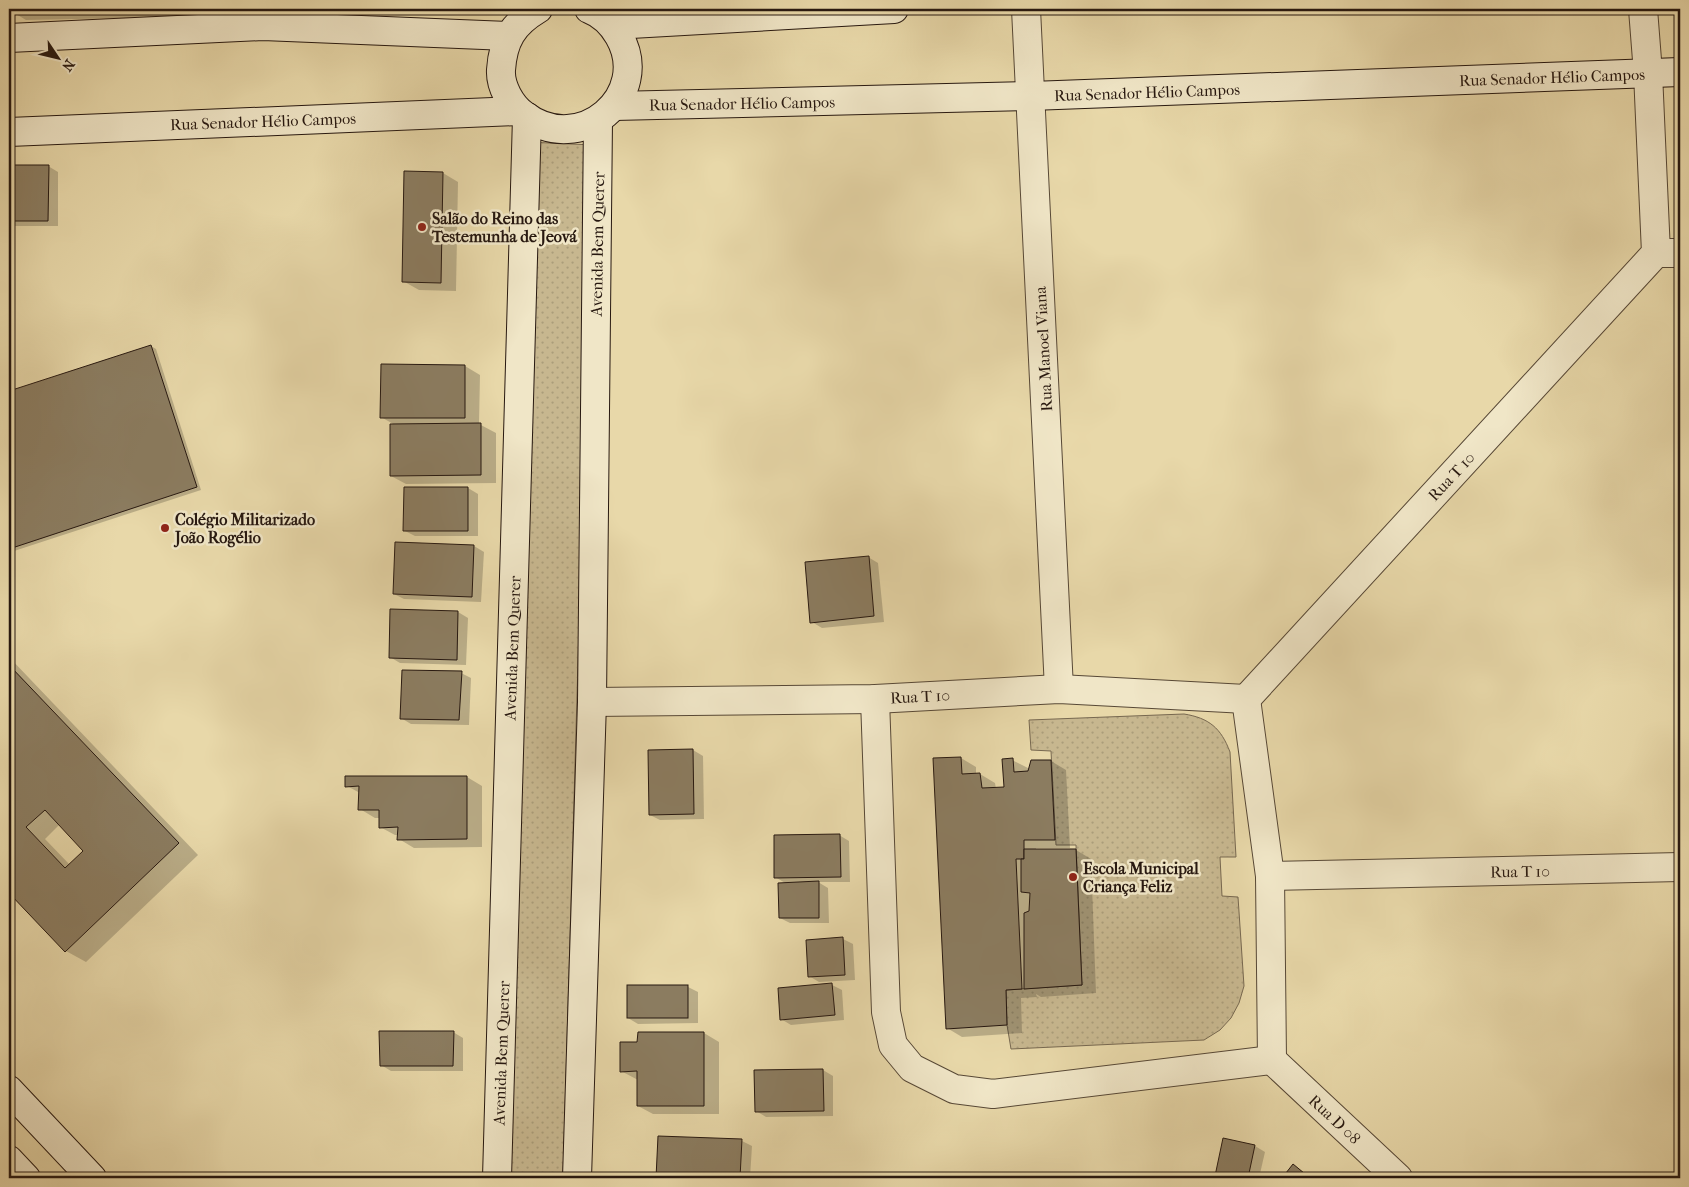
<svg xmlns="http://www.w3.org/2000/svg" width="1689" height="1187" font-family="'IM FELL French Canon',serif">
  <style>
    .grass { fill: url(#grass-dots); stroke: #776850 }
    .shadow { fill: #0003; fill-rule: evenodd }
    .building { fill: #8b7c60; stroke: #271810; fill-rule: evenodd }
    .lines { fill: none; stroke-linecap: round; stroke-linejoin: round }
    .street-casing { stroke: #574836; stroke-width: 30 }
    .secondary-casing { stroke: #271810; stroke-width: 30 }
    .street { stroke: #f0e6c7; stroke-width: 28 }
    .secondary { stroke: #f0e6c7; stroke-width: 28 }
    .poi-dot { fill: #8f2418; stroke: #f0e6c7; stroke-width: 2 }
    .labels { text-anchor: middle; stroke-width: 5; stroke-linejoin: round; paint-order: stroke }
    .street-label { font-size: 16px; fill: #271810; stroke: #f0e6c7 }
    .poi-label { font-size: 16px; font-weight: bold; fill: #271810; stroke: #f0e6c7; text-anchor: start }
  </style>
  <defs>
    <pattern id="grass-dots" width="8" height="8" patternUnits="userSpaceOnUse" patternTransform="scale(1.25)"><rect width="8" height="8" fill="#c7b78f"/><path d="M2 2h.1M6 6h.1" fill="none" stroke="#ab9d7a" stroke-width="1.8" stroke-linecap="round"/></pattern>
  </defs>
  <rect width="100%" height="100%" fill="#e8d8a9"/>
  <filter id="stains"><feTurbulence type="fractalNoise" baseFrequency=".004" numOctaves="4"/><feColorMatrix values="0 0 0 0 .2 0 0 0 0 .09 0 0 0 0 .02 0 0 0 .5 -.17"/></filter>
  <radialGradient id="worn" r=".72"><stop offset=".6" stop-color="#630" stop-opacity="0"/><stop offset="1" stop-color="#630" stop-opacity=".3"/></radialGradient>
  <g class="grass">
    <polygon points="528,142 593,145 563,1178 507,1178"/>
    <path d="M 1184,714 C 1209,718 1221,728 1230,752 L 1236,857 L 1220,857 L 1222,896 L 1238,897 L 1244,986 L 1239,1003 L 1231,1018 L 1220,1030 L 1204,1040 L 1011,1049 L 1007,1025 L 1006,990 L 1082,985 L 1076,845 L 1056,845 L 1051,751 L 1031,750 L 1029,720 Z"/>
  </g>
  <g class="shadow">
    <polygon points="11,9 178,9 178,17 26,20 11,11"/>
    <polygon points="420,9 493,9 426,12"/>
    <polygon points="9,166 48,166 58,172 58,226 14,226 9,222"/>
    <polygon points="443,173 458,182 456,291 419,290 403,281"/>
    <polygon points="151,346 156,349 201,490 11,552 9,551 9,392"/>
    <polygon points="465,366 480,375 479,424 496,433 496,483 406,484 391,476 395,425 381,417"/>
    <polygon points="468,488 478,494 478,536 415,536 405,531 405,489"/>
    <polygon points="474,546 484,552 481,602 404,599 394,594"/>
    <polygon points="868,557 878,563 884,622 822,628 812,622"/>
    <polygon points="458,612 468,618 466,665 400,663 390,657"/>
    <path d="M 9,657 L 198,855 L 86,962 L 66,951 L 9,891 ZM 60,824 L 85,851 L 70,865 L 45,839 Z"/>
    <polygon points="461,673 471,678 469,725 411,724 401,718"/>
    <polygon points="693,750 703,756 704,819 660,820 650,815"/>
    <polygon points="961,758 976,767 976,774 980,774 995,783 996,789 1006,789 1012,760 1028,768 1028,775 1051,761 1066,770 1070,848 1036,848 1036,850 1076,850 1091,859 1096,993 1041,997 1036,994 1037,997 1021,998 1022,1033 962,1037 947,1028"/>
    <polygon points="467,777 482,786 482,847 414,848 399,839 399,835 395,835 380,827 380,818 375,818 360,809 360,793 347,786"/>
    <polygon points="839,835 849,841 850,882 818,882 828,888 829,923 790,923 780,918 787,884 775,877"/>
    <polygon points="843,939 853,944 855,980 819,982 809,976"/>
    <polygon points="832,985 842,990 844,1020 791,1025 781,1019"/>
    <polygon points="688,987 698,992 698,1023 638,1024 628,1018"/>
    <polygon points="453,1032 463,1038 463,1071 391,1071 381,1065"/>
    <polygon points="704,1033 719,1042 719,1114 653,1114 638,1106 638,1080 621,1071 638,1043"/>
    <polygon points="823,1070 833,1076 833,1116 766,1117 756,1111"/>
    <polygon points="742,1141 752,1146 750,1178 657,1177"/>
    <polygon points="1255,1146 1265,1152 1259,1178 1221,1178 1216,1176"/>
    <polygon points="1293,1166 1303,1172 1311,1178 1283,1178"/>
  </g>
  <g class="building">
    <polygon points="9,9 78,9 78,11 10,12"/>
    <polygon points="78,9 163,9 78,11"/>
    <polygon points="9,165 49,165 48,221 9,221"/>
    <polygon points="404,171 443,172 441,283 402,282"/>
    <polygon points="151,345 197,487 9,549 9,391"/>
    <polygon points="381,364 465,365 465,418 380,418"/>
    <polygon points="481,423 481,475 390,476 390,424"/>
    <polygon points="404,487 468,487 468,531 403,531"/>
    <polygon points="395,542 474,545 472,597 393,594"/>
    <polygon points="869,556 874,616 810,623 805,562"/>
    <polygon points="390,609 458,611 457,660 389,658"/>
    <path d="M 9,665 L 179,843 L 65,952 L 9,893 ZM 45,810 L 83,851 L 65,868 L 26,827 Z"/>
    <polygon points="402,670 462,671 459,720 400,719"/>
    <polygon points="693,749 694,814 649,815 648,750"/>
    <polygon points="961,757 962,774 980,773 982,788 1004,787 1002,759 1013,758 1014,772 1028,771 1031,760 1051,760 1055,840 1024,840 1024,859 1016,859 1022,989 1006,990 1007,1025 946,1029 933,758"/>
    <polygon points="345,776 467,776 467,839 397,840 398,827 379,828 379,810 358,810 359,786 345,787"/>
    <polygon points="840,834 841,877 774,878 774,835"/>
    <polygon points="1024,849 1076,849 1082,985 1024,989 1024,913 1029,911 1030,893 1021,892 1021,859 1024,859"/>
    <polygon points="819,881 819,918 779,918 778,883"/>
    <polygon points="843,937 845,975 808,977 806,940"/>
    <polygon points="832,983 835,1015 780,1020 778,988"/>
    <rect x="627" y="985" width="61" height="33"/>
    <polygon points="379,1031 454,1031 453,1066 380,1066"/>
    <polygon points="638,1032 704,1032 704,1106 637,1106 637,1071 620,1072 620,1042 637,1042"/>
    <polygon points="823,1069 824,1111 755,1112 754,1070"/>
    <polygon points="658,1136 742,1139 740,1178 656,1178"/>
    <polygon points="1223,1138 1255,1145 1248,1178 1225,1178 1215,1176"/>
    <polygon points="1293,1164 1310,1178 1282,1178"/>
  </g>
  <g class="lines">
    <g class="street-casing">
      <g id="street">
        <polyline points="243,9 263,26"/>
        <polyline points="1026,9 1059,689"/>
        <polyline points="1656,253 1680,253"/>
        <polyline points="875,699 886,1012 893,1045 912,1068 954,1089 993,1094 1272,1060"/>
        <polyline points="1246,699 1656,253 1648,73 1643,9"/>
        <polyline points="1246,699 1270,876 1272,1060"/>
        <polyline points="592,702 875,699 1059,689 1246,699"/>
        <polyline points="1270,876 1680,867"/>
        <polyline points="1272,1060 1398,1178"/>
      </g>
    </g>
    <g class="secondary-casing">
      <g id="secondary">
        <path d="M 538,9 C 513,24 503,40 501,70 C 500,86 511,106 524,115 C 580,158 653,95 619,36 C 612,24 602,14 589,9"/>
        <polyline points="613,25 894,9"/>
        <polyline points="9,38 263,26 508,36"/>
        <polyline points="614,106 1031,96 1680,72"/>
        <polyline points="9,132 518,111"/>
        <polyline points="9,1090 92,1178"/>
        <polyline points="9,1160 26,1178"/>
        <polyline points="497,1178 527,117"/>
        <polyline points="577,1178 592,702 598,120"/>
      </g>
    </g>
    <use href="#street" class="street"/>
    <use href="#secondary" class="secondary"/>
  </g>
  <g class="poi-dot">
    <circle cx="422" cy="227" r="5"/>
    <circle cx="165" cy="528" r="5"/>
    <circle cx="1073" cy="877" r="5"/>
  </g>
  <g class="labels">
    <g class="street-label">
      <text transform="translate(1552 77) rotate(-2)" y="6">Rua Senador Hélio Campos</text>
      <text transform="translate(1147 92) rotate(-2)" y="6">Rua Senador Hélio Campos</text>
      <text transform="translate(742 103) rotate(-1)" y="6">Rua Senador Hélio Campos</text>
      <text transform="translate(263 121) rotate(-2)" y="6">Rua Senador Hélio Campos</text>
      <text transform="translate(597 244) rotate(-89)" y="6">Avenida Bem Querer</text>
      <text transform="translate(1043 349) rotate(-93)" y="6">Rua Manoel Viana</text>
      <text transform="translate(1451 476) rotate(-47)" y="6">Rua T 10</text>
      <text transform="translate(512 648) rotate(-88)" y="6">Avenida Bem Querer</text>
      <text transform="translate(920 696) rotate(-3)" y="6">Rua T 10</text>
      <text transform="translate(1520 871) rotate(-1)" y="6">Rua T 10</text>
      <text transform="translate(501 1053) rotate(-88)" y="6">Avenida Bem Querer</text>
      <text transform="translate(1335 1119) rotate(43)" y="6">Rua D 08</text>
    </g>
    <g class="poi-label">
      <text x="432" y="224">Salão do Reino das<tspan x="432" dy="18">Testemunha de Jeová</tspan></text>
      <text x="175" y="525">Colégio Militarizado<tspan x="175" dy="18">João Rogélio</tspan></text>
      <text x="1083" y="874">Escola Municipal<tspan x="1083" dy="18">Criança Feliz</tspan></text>
    </g>
  </g>
  <rect width="1689" height="1187" fill="none" stroke="#e8d8a9" stroke-width="30"/>
  <rect x="10" y="10" width="1669" height="1167" fill="none" stroke="#271810" stroke-width="2.5"/>
  <rect x="15" y="15" width="1659" height="1157" fill="none" stroke="#271810"/>
  <g transform="translate(58 58) rotate(125)" stroke="#f0e6c7" stroke-width="4" paint-order="stroke">
  <path d="M0-4L9 19L0 12L-9 19Z" fill="#271810"/>
  <text y="-8" font-size="14" font-weight="bold" text-anchor="middle" fill="#271810">N</text>
  </g>
  <rect width="100%" height="100%" filter="url(#stains)"/>
  <rect width="100%" height="100%" fill="url(#worn)"/>
</svg>
